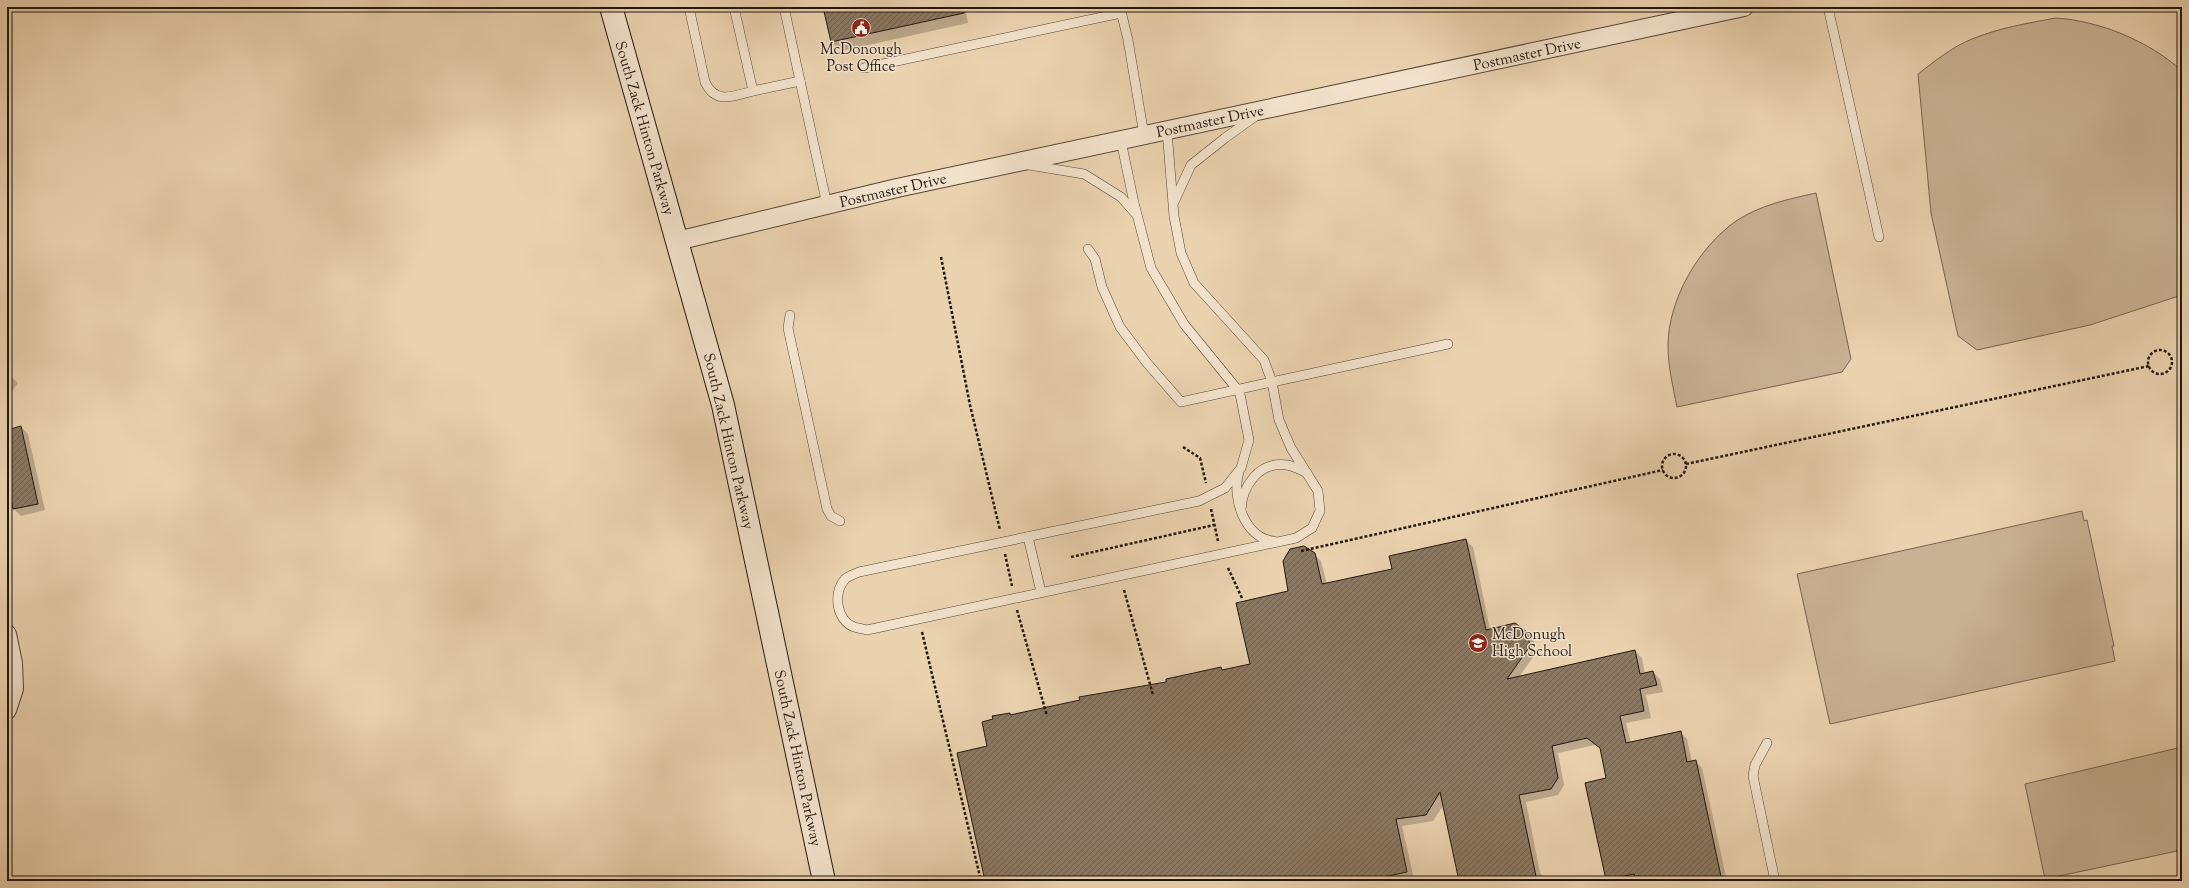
<svg xmlns="http://www.w3.org/2000/svg" width="2189" height="888" font-family="'Sorts Mill Goudy',serif">
  <style>
    .pitch { fill: #c9b294; stroke: #756452 }
    .shadow { fill: #0003 }
    .building { fill: url(#building-hatch); stroke: #21170f }
    .lines { fill: none; stroke-linecap: round; stroke-linejoin: round }
    .service-casing { stroke: #544637; stroke-width: 10 }
    .minor-casing { stroke: #544637; stroke-width: 20 }
    .secondary-casing { stroke: #21170f; stroke-width: 24 }
    .path { stroke: #21170f; stroke-width: 2.5; stroke-dasharray: 3 2; stroke-linecap: butt }
    .service { stroke: #f2e2cb; stroke-width: 9 }
    .minor { stroke: #f2e2cb; stroke-width: 18 }
    .secondary { stroke: #f2e2cb; stroke-width: 22 }
    .labels { text-anchor: middle; stroke-width: 3; stroke-linejoin: round; paint-order: stroke }
    .poi-label { font-size: 15px; fill: #21170f; stroke: #f2e2cb }
    .street-label { font-size: 15px; fill: #21170f; stroke: #f2e2cb }
  </style>
  <defs>
    <pattern id="building-hatch" width="6" height="6" patternUnits="userSpaceOnUse"><rect width="6" height="6" fill="#8a7862"/><path d="M-1 1l2-2M0 6l6-6M5 7l2-2" fill="none" stroke="#70614f"/></pattern>
  </defs>
  <rect width="100%" height="100%" fill="#ebd2af"/>
  <filter id="stains"><feTurbulence type="fractalNoise" baseFrequency=".005" numOctaves="4"/><feColorMatrix values="0 0 0 0 .2 0 0 0 0 .09 0 0 0 0 .02 0 0 0 .5 -.17"/></filter>
  <radialGradient id="worn" r=".72"><stop offset=".6" stop-color="#630" stop-opacity="0"/><stop offset="1" stop-color="#630" stop-opacity=".3"/></radialGradient>
  <g class="pitch">
    <path d="M 2056,18 C 2100,21 2149,41 2182,71 L 2182,295 L 2090,325 L 1977,350 L 1958,336 L 1931,213 L 1918,74 C 1935,61 1952,47 1972,39 C 1999,28 2028,23 2056,18 Z"/>
    <path d="M 1816,193 L 1851,359 L 1842,372 L 1677,407 C 1673,387 1668,366 1668,346 C 1668,300 1698,248 1736,221 C 1760,205 1789,199 1816,193 Z"/>
    <polygon points="2082,511 2084,521 2087,520 2114,646 2112,646 2115,661 1830,724 1797,574"/>
    <polygon points="2182,747 2182,850 2045,879 2025,784"/>
  </g>
  <g class="shadow">
    <polygon points="824,7 965,7 968,23 841,51 831,42"/>
    <polygon points="7,373 18,383 7,398"/>
    <polygon points="7,424 14,429 21,427 28,434 45,510 21,516 14,509 7,482"/>
    <polygon points="1466,540 1473,547 1490,630 1527,632 1534,640 1536,653 1519,677 1635,651 1642,658 1645,674 1653,672 1660,679 1663,692 1646,695 1651,718 1626,723 1631,743 1680,732 1687,739 1692,762 1696,762 1702,768 1727,881 1607,880 1586,783 1608,779 1601,749 1595,745 1558,753 1564,785 1558,795 1526,802 1540,873 1548,881 1460,881 1444,804 1433,821 1402,826 1414,879 1403,881 986,881 988,747 1009,714 1012,716 1168,683 1221,668 1224,670 1251,665 1290,592 1314,554 1321,561 1327,584 1393,570"/>
  </g>
  <g class="building">
    <polygon points="823,7 964,7 964,13 831,42"/>
    <polygon points="21,426 38,504 13,509 7,483 7,430"/>
    <polygon points="1466,539 1486,630 1515,623 1527,632 1530,646 1507,679 1635,650 1640,674 1653,671 1657,685 1640,689 1644,711 1620,716 1626,743 1681,731 1687,762 1696,760 1722,881 1636,881 1634,874 1606,880 1585,783 1606,778 1600,748 1587,738 1552,746 1558,778 1551,789 1519,795 1537,881 1459,881 1440,792 1426,815 1396,819 1407,872 1365,881 985,881 957,753 987,746 982,722 993,719 992,716 1010,713 1010,715 1080,700 1079,697 1166,682 1166,679 1203,671 1221,667 1222,670 1250,664 1236,603 1288,591 1283,561 1290,549 1304,546 1315,553 1322,584 1392,569 1389,556"/>
  </g>
  <g class="lines">
    <g class="service-casing">
      <g id="service">
        <path d="M 689,7 L 705,82 C 716,105 733,96 753,91"/>
        <polyline points="734,7 753,91 800,81"/>
        <polyline points="784,7 827,205"/>
        <polyline points="1120,7 1128,40 1144,135"/>
        <polyline points="1828,7 1879,237"/>
        <polyline points="864,68 1121,13"/>
        <polyline points="1167,131 1174,216 1181,253 1194,283 1264,360 1272,382 1448,344"/>
        <polyline points="1029,165 1084,174 1121,197 1135,213"/>
        <polyline points="1174,202 1191,165 1225,138 1257,115"/>
        <path d="M 1088,249 L 1095,259 L 1102,287 L 1120,327 L 1147,363 L 1181,402 L 1272,382 L 1279,420 L 1291,448 L 1318,491 L 1320,511 L 1312,528 L 1296,538 L 867,630 C 863,629 858,628 854,627 C 836,620 833,593 845,579 C 849,576 855,574 859,572 L 1199,501 L 1225,488 L 1241,468 L 1249,440 L 1240,394 L 1237,389 L 1184,324 L 1151,268 L 1134,203 L 1121,141"/>
        <polyline points="790,315 788,328 827,509 831,516 840,521"/>
        <path d="M 1239,472 C 1231,497 1245,539 1274,541"/>
        <path d="M 1241,510 C 1242,486 1259,461 1287,465 C 1294,466 1301,470 1307,473"/>
        <polyline points="1028,537 1041,592"/>
        <polyline points="1767,743 1755,765 1753,776 1775,881"/>
      </g>
    </g>
    <g class="minor-casing">
      <g id="minor">
        <polyline points="677,241 897,188 1744,7"/>
        <polyline points="7,634 13,663 14,689 7,710"/>
      </g>
    </g>
    <g class="secondary-casing">
      <polyline id="secondary" points="611,7 723,405 824,881"/>
    </g>
    <g class="path">
      <polyline points="941,257 970,405 1000,530"/>
      <circle cx="2160" cy="362" r="12"/>
      <polyline points="1183,447 1200,458 1206,483"/>
      <circle cx="1674" cy="466" r="12"/>
      <polyline points="1686,464 2149,366"/>
      <polyline points="1211,509 1218,541"/>
      <polyline points="1301,551 1663,470"/>
      <polyline points="1005,554 1012,586"/>
      <polyline points="1071,557 1214,525"/>
      <polyline points="1228,568 1242,598"/>
      <polyline points="1124,590 1153,695"/>
      <polyline points="1017,610 1047,716"/>
      <polyline points="922,632 981,881"/>
    </g>
    <use href="#service" class="service"/>
    <use href="#minor" class="minor"/>
    <use href="#secondary" class="secondary"/>
  </g>
  <defs>
    <g id="civic-disc" transform="scale(1)"><circle r="9.5" fill="#8f2418" stroke="#f2e2cb"/><path d="M-.6-6.5H3V-4.5H.6V-3L4-1V1h2V6H-6V1h2V-1L-.6-3ZM-1.2 2.5V6h2.4V2.5Z" fill="#fff"/></g>
    <g id="school-disc" transform="scale(1)"><circle r="9.5" fill="#8f2418" stroke="#f2e2cb"/><path d="M0-5L7-2L0 1L-7-2ZM-4 1L0 2.5L4 1V4Q0 6-4 4Z" fill="#fff"/></g>
  </defs>
  <g fill-rule="evenodd">
    <use href="#civic-disc" x="861" y="28"/>
    <use href="#school-disc" x="1478" y="643"/>
  </g>
  <g class="labels">
    <g class="poi-label">
      <text x="861" y="54">McDonough<tspan x="861" dy="17">Post Office</tspan></text>
      <text x="1492" y="639" text-anchor="start">McDonugh<tspan x="1492" dy="17">High School</tspan></text>
    </g>
    <g class="street-label">
      <text transform="translate(1527 54) rotate(-12)" y="5">Postmaster Drive</text>
      <text transform="translate(1210 121) rotate(-12)" y="5">Postmaster Drive</text>
      <text transform="translate(645 128) rotate(74)" y="5">South Zack Hinton Parkway</text>
      <text transform="translate(893 190) rotate(-13)" y="5">Postmaster Drive</text>
      <text transform="translate(729 441) rotate(77)" y="5">South Zack Hinton Parkway</text>
      <text transform="translate(798 758) rotate(78)" y="5">South Zack Hinton Parkway</text>
    </g>
  </g>
  <rect width="2189" height="888" fill="none" stroke="#ebd2af" stroke-width="24"/>
  <rect x="8" y="8" width="2173" height="872" fill="none" stroke="#21170f" stroke-width="2"/>
  <rect x="12" y="12" width="2165" height="864" fill="none" stroke="#21170f"/>
  <rect width="100%" height="100%" filter="url(#stains)"/>
  <rect width="100%" height="100%" fill="url(#worn)"/>
</svg>
